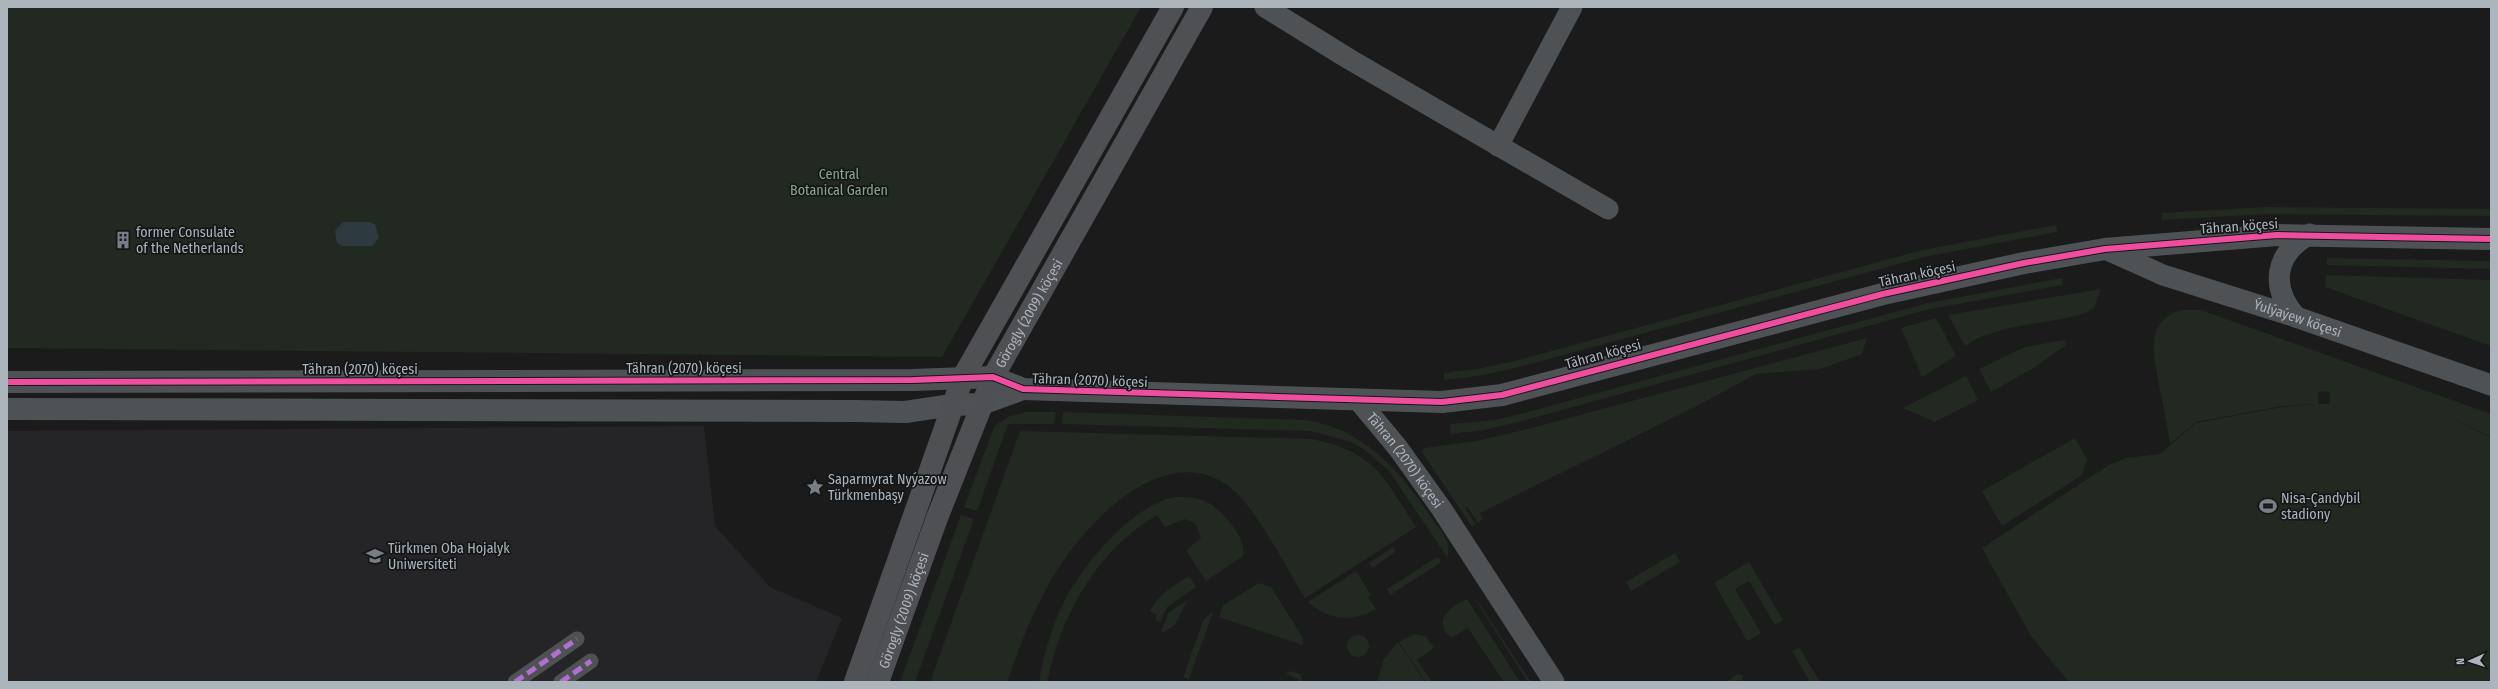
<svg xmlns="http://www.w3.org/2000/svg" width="2498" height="689" font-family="'Fira Sans Condensed',sans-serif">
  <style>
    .built { fill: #252528 }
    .green { fill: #212921; fill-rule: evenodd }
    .water { fill: #2d3a3f }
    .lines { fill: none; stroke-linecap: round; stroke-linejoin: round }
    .pedestrian { stroke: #4f5255; stroke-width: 15 }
    .minor { stroke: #4f5255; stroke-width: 21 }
    .tertiary { stroke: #4f5255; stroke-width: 22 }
    .secondary { stroke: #4e5053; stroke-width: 22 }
    .quiet { stroke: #b36fd0; stroke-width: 5; stroke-dasharray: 10 5; stroke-linecap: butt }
    .cycleway-casing { stroke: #151618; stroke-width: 8 }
    .cycleway { stroke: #ef4d9e; stroke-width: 6 }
    .labels { text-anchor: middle; stroke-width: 3.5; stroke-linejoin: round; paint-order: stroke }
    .park-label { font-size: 14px; fill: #87a883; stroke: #151618 }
    .street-label { font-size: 14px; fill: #acb4bc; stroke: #151618 }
    .poi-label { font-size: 14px; fill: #acb4bc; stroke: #151618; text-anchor: start }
  </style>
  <rect width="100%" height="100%" fill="#1b1b1c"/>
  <polygon class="built" points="704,426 715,526 770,587 842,618 816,682 7,682 7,431"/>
  <g class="green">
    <polygon points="7,7 1141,7 942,357 7,348"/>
    <polygon points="2267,207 2491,209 2491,216 2268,214 2162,220 2162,213"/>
    <polygon points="2056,225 2057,232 1924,257 1516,368 1478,376 1444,380 1444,373 1477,369 1515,361 1922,250"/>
    <polygon points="2327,258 2491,261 2491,269 2327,265"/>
    <polygon points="2326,275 2491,280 2491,346 2325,287"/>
    <polygon points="2062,278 2063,285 1930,309 1522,421 1484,430 1451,434 1450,424 1495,420 1520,414 1928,303"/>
    <path d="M 2101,289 L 2094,308 L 2085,313 C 2045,326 2001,322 1965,346 L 1948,315 Z"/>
    <path d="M 2182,310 L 2201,310 L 2491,414 L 2491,437 L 2445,415 L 2491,438 L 2491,682 L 2069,682 L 2031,636 L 1982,548 L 2109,465 L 2126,458 L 2160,454 L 2196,423 L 2282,407 L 2316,404 L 2282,406 L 2196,422 L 2170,444 C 2167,426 2164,408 2160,390 C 2155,360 2142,320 2182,310 ZM 2329,391 L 2330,404 L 2318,404 L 2318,392 Z"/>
    <polygon points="1936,318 1956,356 1922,377 1901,328"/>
    <polygon points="1867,338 1862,354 1821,369 1756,374 1695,407 1480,513 1483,519 1478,523 1467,507 1465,508 1476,524 1472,527 1422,452 1424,448 1476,441 1524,430"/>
    <polygon points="2064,340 2066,345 2032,369 1991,392 1979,369 2025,347"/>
    <polygon points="1966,376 1978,400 1935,422 1903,408"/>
    <polygon points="1027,412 1056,412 1054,424 1008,424 977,511 964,507 995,425 1010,416"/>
    <path d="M 1063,412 L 1306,420 C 1366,430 1400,471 1432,519 C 1440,530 1453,542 1447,557 L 1389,471 L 1366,451 L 1351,442 L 1311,431 L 1062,424 Z"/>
    <path d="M 1020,431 L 1311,439 C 1375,451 1383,477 1416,527 L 1305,598 C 1287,569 1253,502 1226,484 C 1159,440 1080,529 1050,582 C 1032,614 1019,648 1007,682 L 930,682 Z"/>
    <polygon points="2075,438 2087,459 2082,475 2002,526 1982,491"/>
    <path d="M 1175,497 C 1184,497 1194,497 1203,500 C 1219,506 1248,538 1243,556 L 1206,581 L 1186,550 L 1201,538 L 1196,524 L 1185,519 L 1165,527 L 1157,515 C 1097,550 1061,615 1047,682 L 1039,682 C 1044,652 1053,623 1067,596 C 1087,560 1133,505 1175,497 Z"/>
    <polygon points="961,515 974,519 915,682 900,682"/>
    <polygon points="1393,547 1396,552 1372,568 1369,563"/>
    <polygon points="1675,553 1680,562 1631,591 1626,582"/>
    <polygon points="1437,557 1440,559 1440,563 1390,595 1387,589"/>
    <polygon points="1749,562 1783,620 1775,625 1749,581 1735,589 1761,633 1747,641 1714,583"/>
    <path d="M 1356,571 L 1371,595 L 1368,597 L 1376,609 C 1352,623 1328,620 1308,602 Z"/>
    <path d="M 1189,576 L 1196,587 L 1167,607 L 1160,622 L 1155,620 L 1157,615 L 1150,611 C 1159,594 1173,586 1189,576 Z"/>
    <polygon points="1259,583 1271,587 1303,638 1302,645 1219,617 1223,605"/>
    <polygon points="1474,598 1478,602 1531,682 1528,682"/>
    <path d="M 1467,599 L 1520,682 L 1504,682 L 1468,628 L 1452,637 C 1448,636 1445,633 1444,628 C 1438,613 1456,605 1467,599 Z"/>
    <polygon points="1188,600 1174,626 1164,632 1161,631 1169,612"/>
    <polygon points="1213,612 1189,679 1183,677 1204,619"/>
    <polygon points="1415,634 1425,636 1433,646 1433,649 1417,660 1432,682 1426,682 1399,642"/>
    <circle cx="1358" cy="646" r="11"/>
    <polygon points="1398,642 1425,682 1377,682 1384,659"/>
    <polygon points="1799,647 1820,682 1810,682 1792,651"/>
    <polygon points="1290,671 1301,674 1302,682 1297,682 1298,679 1286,674"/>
    <polygon points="1738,674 1743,675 1742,680 1726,682"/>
  </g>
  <polygon class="water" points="343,222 369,222 375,224 379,238 372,246 342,246 337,243 335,231"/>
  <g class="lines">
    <g class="pedestrian">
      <polyline points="515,682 577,639"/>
      <polyline points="561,682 591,661"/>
    </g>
    <g class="minor">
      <polyline points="1265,7 1349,59 1608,209"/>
      <polyline points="1498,146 1572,7"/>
      <path id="s1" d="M 2105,249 L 2163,275 L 2296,317 L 2491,385"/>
      <path d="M 2296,317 C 2270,287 2274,254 2310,234"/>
      <path id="s2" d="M 1359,401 L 1398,448 L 1441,508 L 1554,682"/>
    </g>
    <g class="tertiary">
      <polyline points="7,382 913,380 993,377 1023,389 1442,402 1502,395 1883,294 2024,263 2105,249 2277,235 2491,239"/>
      <polyline points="7,409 855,411 905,412 952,405 982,404 1023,389"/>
    </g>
    <g class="secondary">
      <polyline points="855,682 963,377 1173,7"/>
      <path id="s3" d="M 878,682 L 937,518 L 993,377 L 1202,7"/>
    </g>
    <g class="quiet">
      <polyline points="515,682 577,639"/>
      <polyline points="561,682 591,661"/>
    </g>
    <g class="cycleway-casing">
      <polyline id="cycleway" points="7,382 913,380 993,377 1023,389 1442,402 1502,395 1883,294 2024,263 2105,249 2277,235 2491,239"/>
    </g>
    <use href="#cycleway" class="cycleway"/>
  </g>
  <defs>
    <g id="building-bare" transform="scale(1.38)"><path d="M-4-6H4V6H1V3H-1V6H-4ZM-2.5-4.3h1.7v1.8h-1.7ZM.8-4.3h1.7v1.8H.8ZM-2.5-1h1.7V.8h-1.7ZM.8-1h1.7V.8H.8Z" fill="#797e84" stroke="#151618" stroke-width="2.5" paint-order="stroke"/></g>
    <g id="sight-bare" transform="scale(1.38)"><path d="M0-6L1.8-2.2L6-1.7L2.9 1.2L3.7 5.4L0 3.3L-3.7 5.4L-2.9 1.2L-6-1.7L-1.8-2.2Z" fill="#797e84" stroke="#151618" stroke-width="2.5" paint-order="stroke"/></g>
    <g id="stadium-bare" transform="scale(1.38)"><path d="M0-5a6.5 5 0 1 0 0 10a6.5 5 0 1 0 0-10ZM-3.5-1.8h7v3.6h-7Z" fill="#797e84" stroke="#151618" stroke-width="2.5" paint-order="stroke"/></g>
    <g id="university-bare" transform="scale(1.38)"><path d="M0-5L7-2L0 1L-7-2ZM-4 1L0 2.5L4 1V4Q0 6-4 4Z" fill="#797e84" stroke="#151618" stroke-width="2.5" paint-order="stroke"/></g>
  </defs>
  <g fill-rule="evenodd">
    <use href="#building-bare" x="123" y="240"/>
    <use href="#sight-bare" x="815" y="487"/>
    <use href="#stadium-bare" x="2268" y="506"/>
    <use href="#university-bare" x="375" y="556"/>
  </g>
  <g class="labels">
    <g class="park-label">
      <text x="839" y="179">Central<tspan x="839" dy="16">Botanical Garden</tspan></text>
    </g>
    <g class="street-label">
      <text transform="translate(2239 226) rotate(-4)" y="5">Tähran köçesi</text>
      <text transform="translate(1917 274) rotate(-12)" y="5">Tähran köçesi</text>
      <text dy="5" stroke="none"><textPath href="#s3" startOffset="399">Görogly (2009) köçesi</textPath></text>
      <text dy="5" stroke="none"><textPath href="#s1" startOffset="205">Ýulýaýew köçesi</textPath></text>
      <text transform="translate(1603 354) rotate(-15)" y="5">Tähran köçesi</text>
      <text x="684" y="373">Tähran (2070) köçesi</text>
      <text x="360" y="374">Tähran (2070) köçesi</text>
      <text transform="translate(1090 380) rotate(2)" y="5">Tähran (2070) köçesi</text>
      <text dy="5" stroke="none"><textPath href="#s2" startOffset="75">Tähran (2070) köçesi</textPath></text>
      <text dy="5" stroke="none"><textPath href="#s3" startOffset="76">Görogly (2009) köçesi</textPath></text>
    </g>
    <g class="poi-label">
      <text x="136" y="237">former Consulate<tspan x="136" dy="16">of the Netherlands</tspan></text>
      <text x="828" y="484">Saparmyrat Nyýazow<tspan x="828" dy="16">Türkmenbaşy</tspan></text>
      <text x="2281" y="503">Nisa-Çandybil<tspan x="2281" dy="16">stadiony</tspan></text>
      <text x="388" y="553">Türkmen Oba Hojalyk<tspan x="388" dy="16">Uniwersiteti</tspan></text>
    </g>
  </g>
  <rect width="2498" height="689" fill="none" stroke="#acb4bc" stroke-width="16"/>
  <g transform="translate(2470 661) rotate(267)" stroke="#151618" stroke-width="3" paint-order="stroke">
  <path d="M0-3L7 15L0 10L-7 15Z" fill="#acb4bc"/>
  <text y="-6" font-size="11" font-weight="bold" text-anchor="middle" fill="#acb4bc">N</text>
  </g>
</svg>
